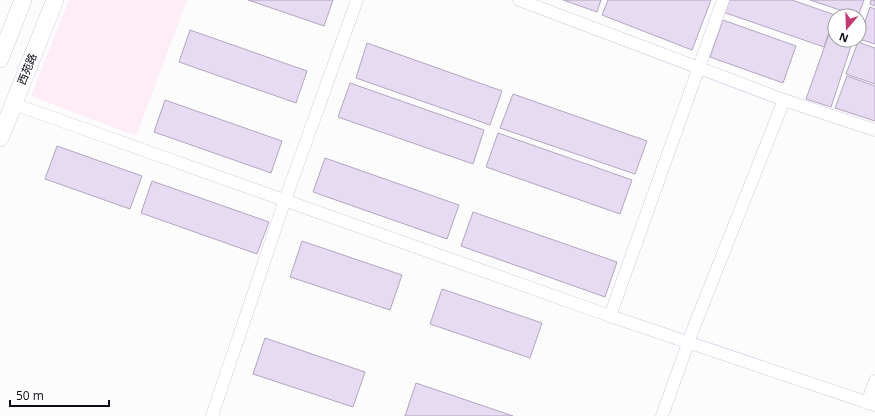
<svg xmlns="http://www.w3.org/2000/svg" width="875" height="416" font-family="'Open Sans','Noto Sans SC',sans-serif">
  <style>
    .commercial { fill: #feecf6 }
    .building { fill: #e7daf3; stroke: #b2a5be }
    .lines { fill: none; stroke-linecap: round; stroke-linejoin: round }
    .street-casing { stroke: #d4c6e0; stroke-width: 13 }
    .secondary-casing { stroke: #d4c6e0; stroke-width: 18 }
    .street { stroke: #fff; stroke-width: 12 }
    .secondary { stroke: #fff; stroke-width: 17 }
    .labels { text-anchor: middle; stroke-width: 4; stroke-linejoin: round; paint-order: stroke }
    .street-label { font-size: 11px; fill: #100b14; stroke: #fff }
  </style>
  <rect width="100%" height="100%" fill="#fcfcfc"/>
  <polygon class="commercial" points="69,0 187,0 136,136 31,96"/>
  <g class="building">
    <polygon points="248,0 333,0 324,26"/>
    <polygon points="563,0 601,0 597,12"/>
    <polygon points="608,0 711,0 692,50 602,15"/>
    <polygon points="728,0 792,0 835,15 824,47 723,12"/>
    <polygon points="810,0 864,0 858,16"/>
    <polygon points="871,0 875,0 875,6 870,4"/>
    <polygon points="870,7 875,9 875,44 859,39"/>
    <polygon points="723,20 796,46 783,83 710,57"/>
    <polygon points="834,20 835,21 835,40 853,40 831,107 806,99"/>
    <polygon points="190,30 307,71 296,103 179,62"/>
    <polygon points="858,42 875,48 875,84 846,74"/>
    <polygon points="367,43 502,91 490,125 356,78"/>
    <polygon points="847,76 875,86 875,121 835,108"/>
    <polygon points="350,83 484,130 473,164 338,117"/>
    <polygon points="513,94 647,141 635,174 500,128"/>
    <polygon points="165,100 282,141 271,173 154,132"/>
    <polygon points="498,133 632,180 620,214 486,167"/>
    <polygon points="57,146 142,176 130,209 45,179"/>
    <polygon points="325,158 459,205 447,239 313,192"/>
    <polygon points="152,181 269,222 257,254 141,213"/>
    <polygon points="473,212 617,262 605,297 461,246"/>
    <polygon points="302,241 402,275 390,310 290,277"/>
    <polygon points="442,289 542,323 530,358 430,324"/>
    <polygon points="265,338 365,372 353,407 253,374"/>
    <polygon points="416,383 513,416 405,416"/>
  </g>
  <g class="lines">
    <g class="street-casing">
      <g id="street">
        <polyline points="519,0 784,100 875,130"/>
        <polyline points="723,0 610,316 875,405"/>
        <polyline points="14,104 610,316"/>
        <polyline points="867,403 875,381"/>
        <polyline points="212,416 285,200 357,0"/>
        <polyline points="662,416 692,332 784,100"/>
      </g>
    </g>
    <g class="secondary-casing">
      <g id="secondary">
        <polyline points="0,59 23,0"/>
        <polyline points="0,138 55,0"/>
      </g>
    </g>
    <use href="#street" class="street"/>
    <use href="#secondary" class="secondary"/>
  </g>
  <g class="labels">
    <g class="street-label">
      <text transform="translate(27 69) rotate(-68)" y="4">西苑路</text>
    </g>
  </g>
  <g transform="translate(847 28) rotate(199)"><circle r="19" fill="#ffffff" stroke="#9f9da1"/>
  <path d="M0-3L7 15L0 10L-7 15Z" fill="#c33971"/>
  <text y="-6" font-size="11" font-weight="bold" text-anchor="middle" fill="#100b14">N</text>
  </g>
  <path d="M10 400v6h99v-6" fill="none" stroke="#100b14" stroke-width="2"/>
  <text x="16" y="400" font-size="12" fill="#100b14" stroke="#ffffff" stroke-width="3" paint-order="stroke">50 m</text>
</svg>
